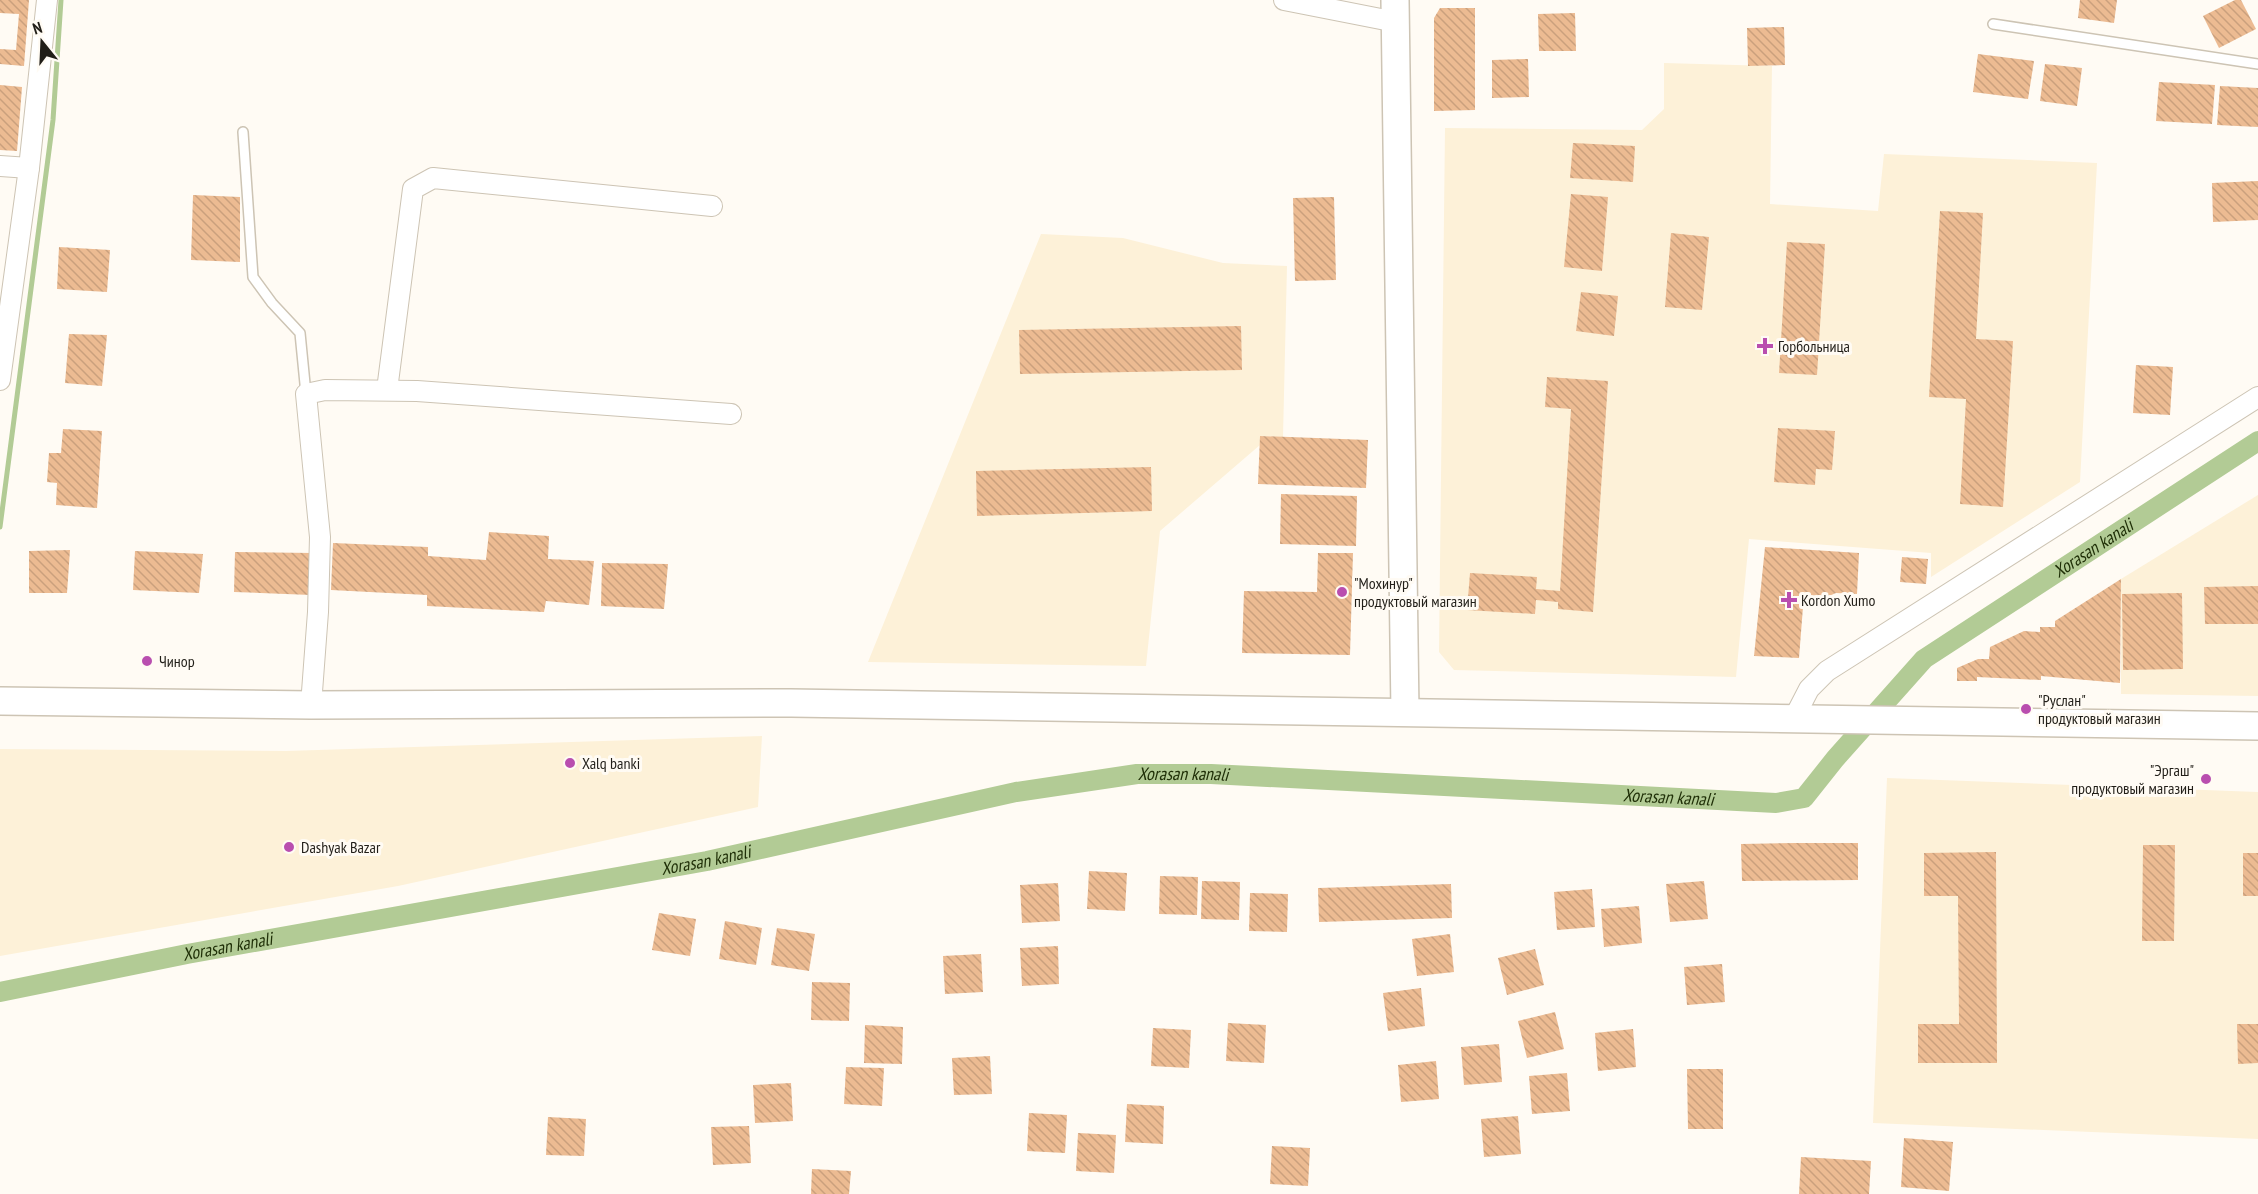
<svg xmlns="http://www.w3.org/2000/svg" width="2258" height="1194" font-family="'PT Sans Narrow',sans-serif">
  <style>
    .built { fill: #fdf1d8 }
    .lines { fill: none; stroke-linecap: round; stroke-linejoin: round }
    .stream { stroke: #b2cb95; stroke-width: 5 }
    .canal { stroke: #b2cb95; stroke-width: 20 }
    .building { fill: url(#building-back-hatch) }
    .lane-casing { stroke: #cdc4b4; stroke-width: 12 }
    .street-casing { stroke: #cdc4b4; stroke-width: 22 }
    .secondary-casing { stroke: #cdc4b4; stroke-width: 30 }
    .lane { stroke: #fff; stroke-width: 9 }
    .street { stroke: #fff; stroke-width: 20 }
    .secondary { stroke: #fff; stroke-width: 27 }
    .poi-dot { fill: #b94eaf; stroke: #fffbf4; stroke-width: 2 }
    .labels { text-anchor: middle; stroke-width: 6; stroke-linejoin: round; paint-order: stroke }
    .poi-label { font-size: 16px; fill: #211e18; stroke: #fffbf4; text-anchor: start }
    .water-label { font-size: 18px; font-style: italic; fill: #203008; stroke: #fffbf4 }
  </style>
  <defs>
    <pattern id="building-back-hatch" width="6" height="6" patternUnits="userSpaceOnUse" patternTransform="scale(1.5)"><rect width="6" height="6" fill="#ecbb92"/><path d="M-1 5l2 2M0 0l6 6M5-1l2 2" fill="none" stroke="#caa07d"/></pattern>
  </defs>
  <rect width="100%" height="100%" fill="#fffbf4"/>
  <g class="built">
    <polygon points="1664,63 1772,66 1770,204 1878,211 1884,154 2097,163 2080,482 1931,577 1931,553 1749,539 1736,677 1454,670 1439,652 1445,128 1642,130 1664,109"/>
    <polygon points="1041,234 1123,238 1223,263 1287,266 1283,437 1261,436 1260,445 1160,531 1146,666 868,662"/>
    <polygon points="2258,495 2258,696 2121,694 2121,579"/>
    <polygon points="762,736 758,807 398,886 0,956 0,749 286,751"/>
    <polygon points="1887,778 2258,792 2258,1139 1873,1123"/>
  </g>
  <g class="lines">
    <polyline class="stream" points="0,527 53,120 61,0"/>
    <path class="canal" id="s1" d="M 0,992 L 187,954 L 707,861 L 1016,792 L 1137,774 L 1211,774 L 1776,803 L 1804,798 L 1835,759 L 1924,659 L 2258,441"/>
  </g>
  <g class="building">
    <polygon points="0,0 29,0 24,66 0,64 0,49 16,50 19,14 0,13"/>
    <polygon points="2080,0 2117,0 2114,23 2078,18"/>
    <polygon points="2235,0 2241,0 2256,29 2219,48 2203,16"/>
    <polygon points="1440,8 1475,8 1475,110 1434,111 1434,18"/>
    <polygon points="1575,13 1576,51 1539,51 1538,14"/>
    <polygon points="1784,27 1785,65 1748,66 1747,28"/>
    <polygon points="1978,54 2034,61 2028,99 1973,92"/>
    <polygon points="1528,59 1529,97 1492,98 1492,60"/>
    <polygon points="2045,64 2082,68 2077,106 2040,101"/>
    <polygon points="2159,82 2215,85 2212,124 2156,121"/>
    <polygon points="0,85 22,87 17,151 0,150"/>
    <polygon points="2220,86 2258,88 2258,127 2217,125"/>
    <polygon points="1573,143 1635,146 1633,182 1570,178"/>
    <polygon points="2258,181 2258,220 2213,222 2212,183"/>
    <polygon points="1571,194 1608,197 1602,271 1564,267"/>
    <polygon points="193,195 240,197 240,262 191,260"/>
    <polygon points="1334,197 1336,280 1295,281 1293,198"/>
    <polygon points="1940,211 1983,213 1976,339 2013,341 2003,507 1960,504 1966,399 1929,397"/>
    <polygon points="1671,233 1709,237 1702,310 1665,307"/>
    <polygon points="1787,242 1825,244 1817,375 1779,373"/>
    <polygon points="59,247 110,250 107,292 57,289"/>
    <polygon points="1581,292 1618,296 1614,336 1576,331"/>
    <polygon points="1241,326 1242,370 1020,374 1019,330"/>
    <polygon points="69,334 107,335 102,386 65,383"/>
    <polygon points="2136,365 2173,367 2170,415 2133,413"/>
    <polygon points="1547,377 1608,381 1593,612 1558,609 1558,602 1536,600 1535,614 1467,610 1470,573 1537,577 1536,589 1560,591 1571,409 1545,407"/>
    <polygon points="1778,428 1835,431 1832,470 1816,469 1815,485 1774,482"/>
    <polygon points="63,429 102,431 97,508 56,505 57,483 47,482 49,453 61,453"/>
    <polygon points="1260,436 1368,440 1366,488 1258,484"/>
    <polygon points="1151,467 1152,511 977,516 976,471"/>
    <polygon points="1281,494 1357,496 1356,546 1280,544"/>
    <polygon points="489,532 549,536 548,559 594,561 589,605 546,601 544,612 427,606 427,595 331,590 333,543 428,547 428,556 486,560"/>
    <polygon points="1765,547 1859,553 1857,594 1836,593 1803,607 1799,658 1754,656"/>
    <polygon points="70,550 67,593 29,593 29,551"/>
    <polygon points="135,551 203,554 199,593 133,590"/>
    <polygon points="235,552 313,553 311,595 234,592"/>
    <polygon points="1318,553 1353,553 1350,655 1242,653 1244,591 1317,592"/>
    <polygon points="1902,557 1928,559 1926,584 1900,582"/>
    <polygon points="602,563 668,564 664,609 601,606"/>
    <polygon points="2121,579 2120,683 2041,676 2041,680 1977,677 1977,681 1957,681 1957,668 1978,659 1989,659 1990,647 2024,631 2040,632 2040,627 2055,627 2055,621"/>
    <polygon points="2258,586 2258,624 2205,624 2204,587"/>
    <polygon points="2182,593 2183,669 2123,670 2122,594"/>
    <polygon points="1796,843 1858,843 1858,880 1742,881 1741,844"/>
    <polygon points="2143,845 2175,845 2174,941 2142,941"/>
    <polygon points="1996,852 1997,1063 1918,1063 1918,1024 1959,1024 1958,896 1924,896 1924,853"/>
    <rect x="2243" y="853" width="15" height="43"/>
    <polygon points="1089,871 1127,873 1125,911 1087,909"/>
    <polygon points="1160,876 1198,877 1197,915 1159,914"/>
    <polygon points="1202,881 1240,882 1239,920 1201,919"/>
    <polygon points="1704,881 1708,919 1670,922 1666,884"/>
    <polygon points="1058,883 1060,921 1022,923 1020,885"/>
    <polygon points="1451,884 1452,918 1319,922 1318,888"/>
    <polygon points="1592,889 1595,927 1557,930 1554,892"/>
    <polygon points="1250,893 1288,894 1287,932 1249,931"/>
    <polygon points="1639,906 1642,943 1604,947 1601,909"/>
    <polygon points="659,913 696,919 690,956 652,950"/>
    <polygon points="725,921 762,928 756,965 719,959"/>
    <polygon points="777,928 815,934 809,971 771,965"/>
    <polygon points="1450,934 1454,972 1417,976 1412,939"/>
    <polygon points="1058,946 1059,984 1022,986 1020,948"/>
    <polygon points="1535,949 1544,985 1507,995 1498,958"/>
    <polygon points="981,954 983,992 945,994 943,956"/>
    <polygon points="1722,964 1725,1002 1687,1005 1684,967"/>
    <polygon points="812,982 850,983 849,1021 811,1020"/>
    <polygon points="1421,988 1425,1026 1388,1031 1383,993"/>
    <polygon points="1555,1012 1564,1049 1527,1058 1518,1021"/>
    <polygon points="1228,1023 1266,1025 1264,1063 1226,1061"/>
    <polygon points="2237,1024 2258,1024 2258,1063 2238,1064"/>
    <polygon points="865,1025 903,1027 902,1064 864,1063"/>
    <polygon points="1153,1028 1191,1030 1189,1068 1151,1066"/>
    <polygon points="1633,1029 1636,1067 1598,1071 1595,1033"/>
    <polygon points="1499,1044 1502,1082 1464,1085 1461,1047"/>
    <polygon points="990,1056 992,1094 954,1095 952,1058"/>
    <polygon points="1436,1061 1439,1099 1401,1102 1398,1065"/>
    <polygon points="846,1067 884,1068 882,1106 844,1104"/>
    <polygon points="1687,1069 1723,1069 1723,1129 1688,1129"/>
    <polygon points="1567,1073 1570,1111 1532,1114 1529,1076"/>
    <polygon points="791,1083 793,1121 755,1123 753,1085"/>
    <polygon points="1127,1104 1164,1106 1163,1144 1125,1142"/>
    <polygon points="1029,1113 1067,1115 1065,1153 1027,1151"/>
    <polygon points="1518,1116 1521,1154 1484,1157 1481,1119"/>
    <polygon points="548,1117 586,1119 584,1156 546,1155"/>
    <polygon points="749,1126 751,1163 713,1165 711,1127"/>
    <polygon points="1078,1133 1116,1135 1114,1173 1076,1171"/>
    <polygon points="1904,1138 1953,1142 1949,1191 1901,1187"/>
    <polygon points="1272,1146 1310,1148 1308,1186 1270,1184"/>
    <polygon points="1801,1157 1871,1161 1869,1194 1799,1194"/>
    <polygon points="812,1169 851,1171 849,1194 811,1194"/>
  </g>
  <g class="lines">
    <g class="lane-casing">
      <g id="lane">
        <polyline points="1993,24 2258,64"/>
        <polyline points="243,132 253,277 272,303 300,333 306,394"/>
      </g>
    </g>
    <g class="street-casing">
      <g id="street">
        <polyline points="1284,0 1396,22"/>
        <polyline points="0,166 29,168"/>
        <polyline points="0,380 29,168 47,0"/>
        <polyline points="387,390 413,189 433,178 712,206"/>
        <polyline points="311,705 318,612 320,537 306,394 325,390 417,391 731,414"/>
        <polyline points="1794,718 1809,689 1827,671 2258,397"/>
      </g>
    </g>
    <g class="secondary-casing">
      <g id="secondary">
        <polyline points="1395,0 1405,712"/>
        <polyline points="0,701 311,705 791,703 2258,726"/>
      </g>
    </g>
    <use href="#lane" class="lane"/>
    <use href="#street" class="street"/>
    <use href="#secondary" class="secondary"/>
  </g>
  <g class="poi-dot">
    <path d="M1762 337h6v6h6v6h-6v6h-6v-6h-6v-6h6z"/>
    <circle cx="1342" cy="592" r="6"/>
    <path d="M1786 591h6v6h6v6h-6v6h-6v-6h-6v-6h6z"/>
    <circle cx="147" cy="661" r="6"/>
    <circle cx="2026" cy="709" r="6"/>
    <circle cx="570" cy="763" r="6"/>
    <circle cx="2206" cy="779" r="6"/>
    <circle cx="289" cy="847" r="6"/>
  </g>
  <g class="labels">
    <g class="poi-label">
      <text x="1778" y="352">Горбольница</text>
      <text x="1354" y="589">"Мохинур"<tspan x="1354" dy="18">продуктовый магазин</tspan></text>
      <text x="1801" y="606">Kordon Xumo</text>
      <text x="159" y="667">Чинор</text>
      <text x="2038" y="706">"Руслан"<tspan x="2038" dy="18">продуктовый магазин</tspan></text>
      <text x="582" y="769">Xalq banki</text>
      <text x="2194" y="776" text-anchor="end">"Эргаш"<tspan x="2194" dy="18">продуктовый магазин</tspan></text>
      <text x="301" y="853">Dashyak Bazar</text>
    </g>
    <g class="water-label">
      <text dy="6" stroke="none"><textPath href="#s1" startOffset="2212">Xorasan kanali</textPath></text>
      <text dy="6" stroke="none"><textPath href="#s1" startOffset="1204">Xorasan kanali</textPath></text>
      <text dy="6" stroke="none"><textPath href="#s1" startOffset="1690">Xorasan kanali</textPath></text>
      <text dy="6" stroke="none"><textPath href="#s1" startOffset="718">Xorasan kanali</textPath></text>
      <text dy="6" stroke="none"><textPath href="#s1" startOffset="232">Xorasan kanali</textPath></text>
    </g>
  </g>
  <g transform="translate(42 42) rotate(342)" stroke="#fffbf4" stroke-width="4.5" paint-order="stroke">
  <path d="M0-4.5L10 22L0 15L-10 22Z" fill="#211e18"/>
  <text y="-9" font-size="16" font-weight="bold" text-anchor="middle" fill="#211e18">N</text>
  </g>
</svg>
